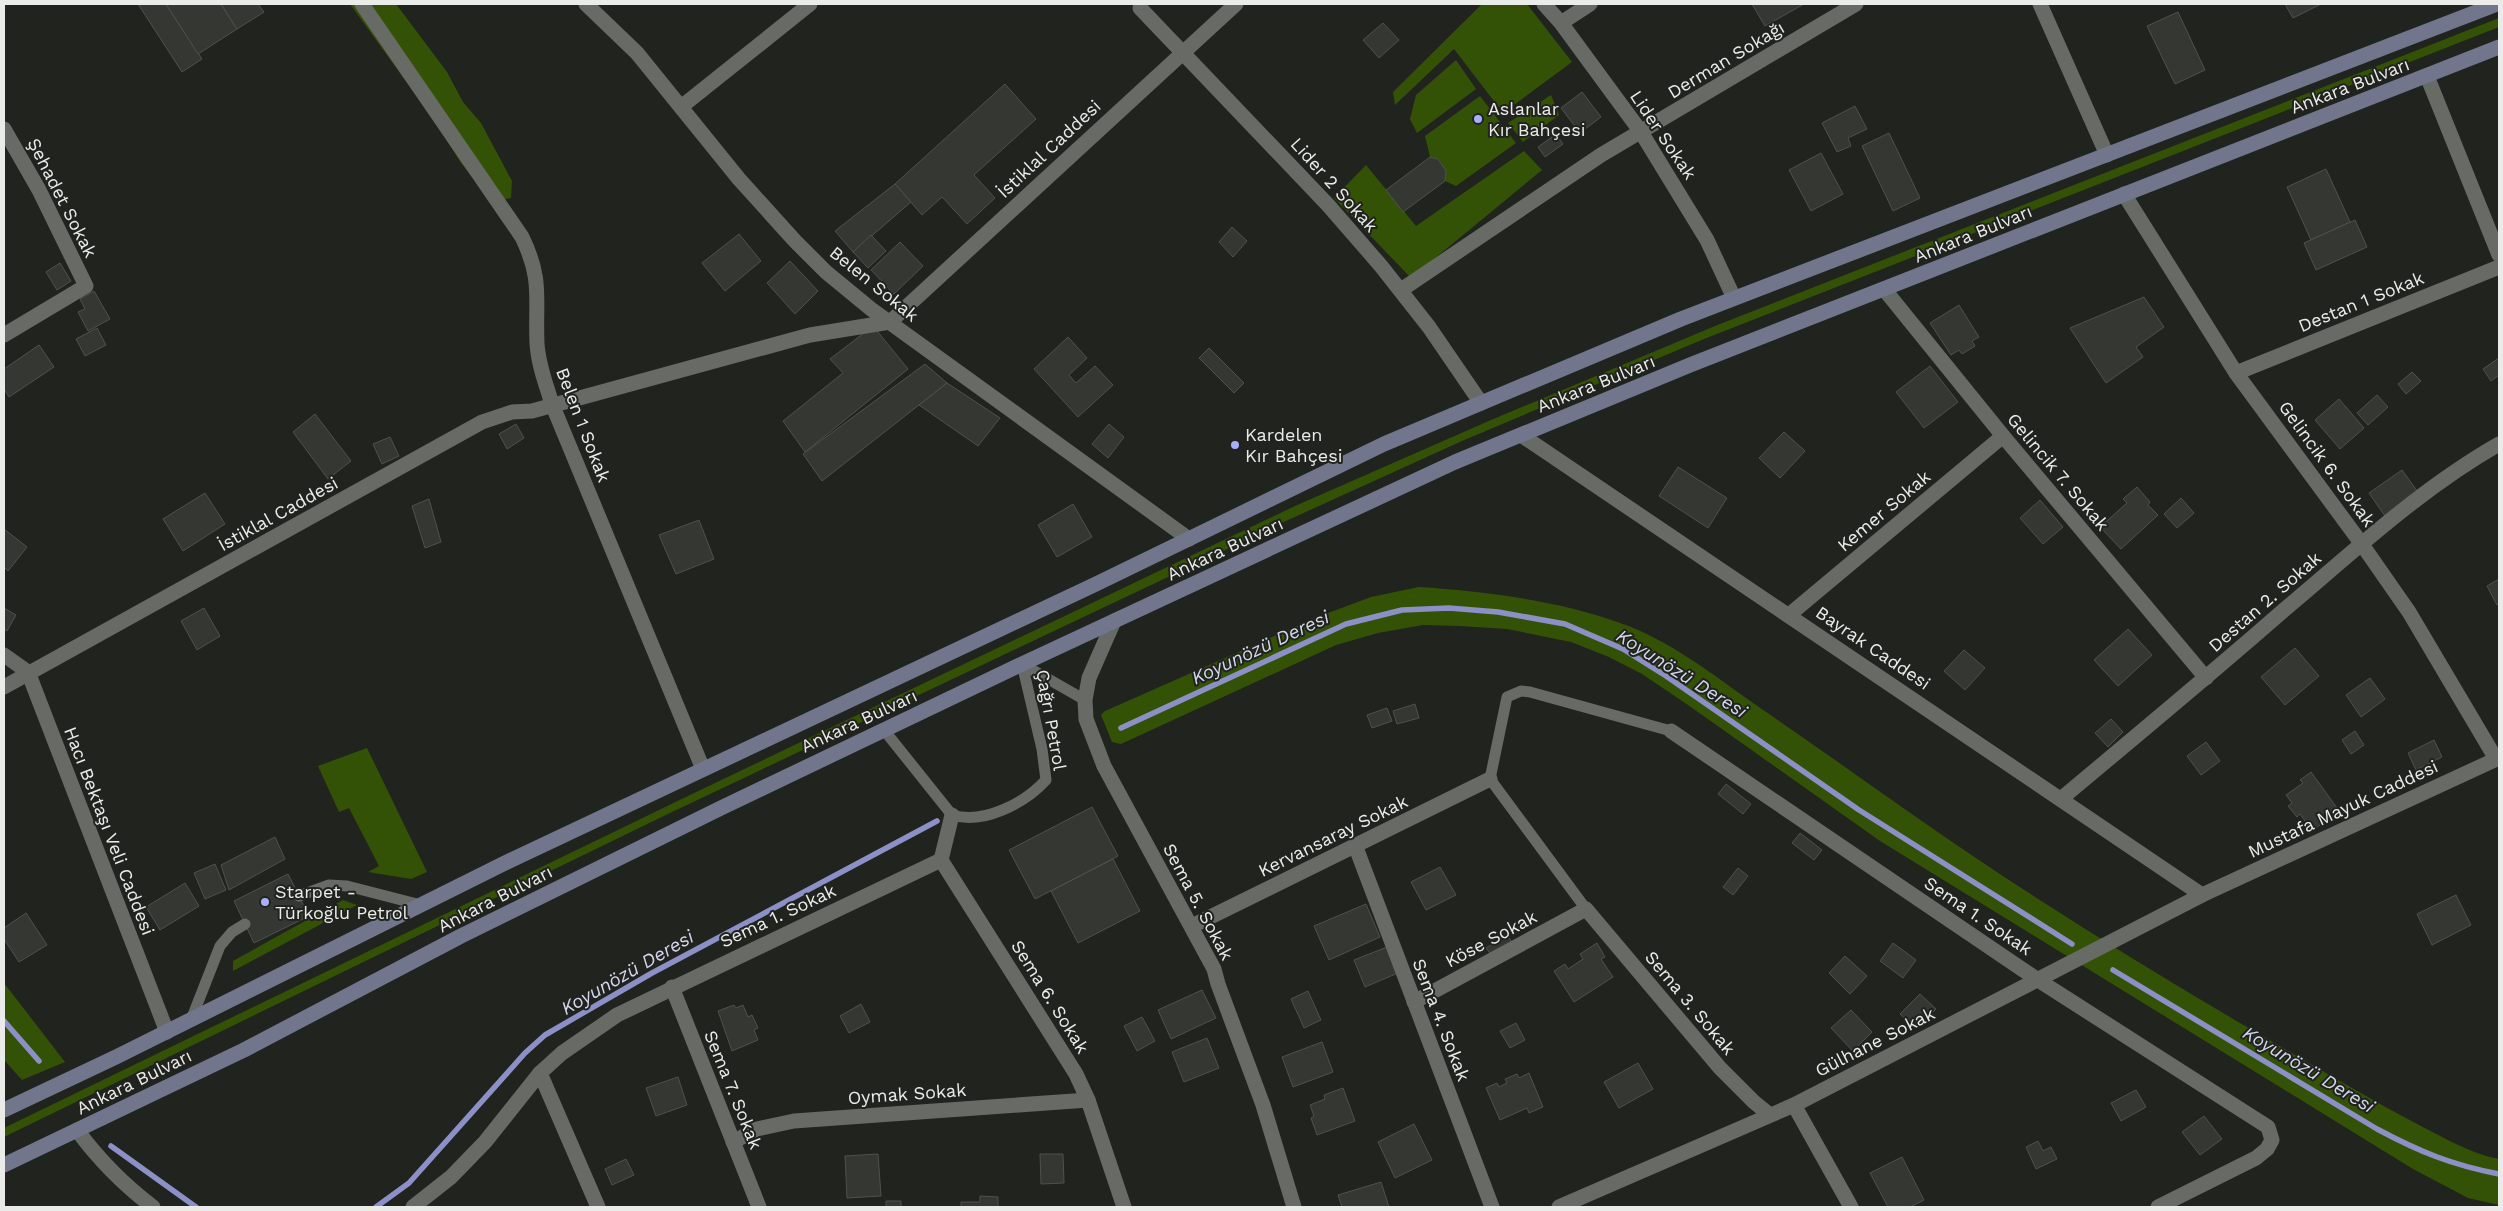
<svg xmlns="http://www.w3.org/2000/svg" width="2503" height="1211" font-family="'Work Sans',sans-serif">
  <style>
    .green { fill: #345205 }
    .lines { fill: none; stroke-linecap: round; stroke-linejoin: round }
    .stream { stroke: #8c90c6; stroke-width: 5.5 }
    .building { fill: #353733; stroke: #4f514d }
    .service { stroke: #686a66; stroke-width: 11 }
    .minor { stroke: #686a66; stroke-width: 15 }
    .tertiary { stroke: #686a66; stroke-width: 15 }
    .secondary { stroke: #72768c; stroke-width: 15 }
    .poi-dot { fill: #a8b0fc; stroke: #21231f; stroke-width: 2 }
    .labels { text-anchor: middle; stroke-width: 4; stroke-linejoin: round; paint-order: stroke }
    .street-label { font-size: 18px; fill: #ebecea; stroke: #21231f }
    .poi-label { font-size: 18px; fill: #ebecea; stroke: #21231f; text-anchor: start }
    .water-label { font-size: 19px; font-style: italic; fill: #d3d6ec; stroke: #21231f }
  </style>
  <rect width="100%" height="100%" fill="#21231f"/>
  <g class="green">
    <polygon points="350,4 396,4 447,72 463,102 481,123 512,181 511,198 492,201 461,163 434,120"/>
    <polygon points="1482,4 1527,4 1572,62 1503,113 1454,49 1395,105 1393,92"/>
    <polygon points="2499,18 2499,27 1704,339 1462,441 1286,521 672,812 4,1137 4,1128 690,795 1295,506 1491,420 1715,326"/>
    <polygon points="1456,60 1476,89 1417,133 1410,119 1416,95"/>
    <polygon points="1551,95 1559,115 1523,142 1508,123"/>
    <polygon points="1480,96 1516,143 1456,186 1445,181 1446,171 1438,159 1430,157 1425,136"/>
    <polygon points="1524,151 1542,170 1411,278 1334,198 1366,165 1416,226"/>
    <path d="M 1419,587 C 1482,591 1561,601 1620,623 C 1669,640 1711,673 1753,703 C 1804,738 1855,774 1906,810 C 2030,897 2158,976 2290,1052 C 2333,1077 2375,1102 2419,1125 C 2444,1138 2472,1154 2499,1159 L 2499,1205 L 2468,1198 L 2413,1169 L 1880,841 L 1688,705 L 1642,674 L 1609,657 L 1571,642 L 1507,629 L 1460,626 L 1423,625 L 1378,633 L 1336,645 L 1121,744 L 1112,742 L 1101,715 L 1105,711 L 1320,616 L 1371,597 Z"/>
    <polygon points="367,748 427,872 411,879 368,872 379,866 349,808 339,812 318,766"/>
    <polygon points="343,900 357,905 233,971 233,961"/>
    <polygon points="4,983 65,1062 22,1080 4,1060"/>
  </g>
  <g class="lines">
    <g class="stream">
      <polyline points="1121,728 1346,624 1402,610 1449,608 1498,612 1565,624 1623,649 1666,676 1859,810 2072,944"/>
      <path d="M 2113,970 L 2377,1129 C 2420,1152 2452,1165 2499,1174"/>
      <polyline points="4,1021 39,1061"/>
      <polyline points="111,1146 196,1207"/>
      <polyline points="376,1207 409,1183 525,1053 545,1035 652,973 937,821"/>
    </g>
  </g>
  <g class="building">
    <polygon points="138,4 166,4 202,59 182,72"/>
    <polygon points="166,4 221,4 237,29 198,54"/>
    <polygon points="221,4 258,4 264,12 237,29"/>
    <polygon points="1752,4 1804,4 1765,26"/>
    <polygon points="2285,4 2321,4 2293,18"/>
    <polygon points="2178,12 2205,70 2175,84 2147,26"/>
    <polygon points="1383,23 1399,40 1379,58 1363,40"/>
    <polygon points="1005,84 1036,119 974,175 995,198 967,224 942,197 922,215 895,184"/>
    <polygon points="1582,92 1601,117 1580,133 1561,108"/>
    <polygon points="1855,106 1867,129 1848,138 1851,146 1837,152 1822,123"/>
    <polygon points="1889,133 1920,198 1893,211 1862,146"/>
    <polygon points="1556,134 1563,144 1545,157 1538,147"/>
    <polygon points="1821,153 1843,194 1811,211 1789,170"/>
    <polygon points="1430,157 1438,159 1446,171 1445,181 1403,212 1386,190"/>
    <polygon points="2326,169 2350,222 2311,240 2287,187"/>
    <polygon points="895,184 911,202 853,252 835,231"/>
    <polygon points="2355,220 2367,247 2316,270 2304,243"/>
    <polygon points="1232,227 1247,241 1233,257 1219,242"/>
    <polygon points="739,234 761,261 725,291 702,263"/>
    <polygon points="871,235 886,251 868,268 853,252"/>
    <polygon points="900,242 923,266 894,294 871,270"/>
    <polygon points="790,261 818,291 795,314 767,283"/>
    <polygon points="60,263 71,281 57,290 46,272"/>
    <polygon points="94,291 110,319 88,331 78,312 85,309 80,299"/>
    <polygon points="2144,297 2164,327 2136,347 2143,357 2106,383 2070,328"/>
    <polygon points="1959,305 1979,337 1972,341 1975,346 1962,354 1959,350 1951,355 1930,323"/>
    <polygon points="873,326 908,369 805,452 783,421 843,373 830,359"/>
    <polygon points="97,328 106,345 85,356 76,339"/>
    <polygon points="1068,337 1087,358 1069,375 1076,383 1095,366 1113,385 1078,417 1034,369"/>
    <polygon points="39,345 54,367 9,397 4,389 4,369"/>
    <polygon points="1209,348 1244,383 1234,393 1199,358"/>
    <polygon points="2499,358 2499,375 2491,381 2483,369"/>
    <polygon points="925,364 947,383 822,481 803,454"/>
    <polygon points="1930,366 1958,402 1924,428 1896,392"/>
    <polygon points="2412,372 2421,381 2406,394 2398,384"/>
    <polygon points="947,383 1000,418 978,446 919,405"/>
    <polygon points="2377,395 2388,407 2368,425 2357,413"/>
    <polygon points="2339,399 2364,428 2340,449 2315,420"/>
    <polygon points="315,414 351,461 328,479 293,432"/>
    <polygon points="516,424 524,438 507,449 499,434"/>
    <polygon points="1109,424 1124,437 1108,458 1092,444"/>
    <polygon points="1784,432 1805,451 1780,478 1759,458"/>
    <polygon points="390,437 399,456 382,464 373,444"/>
    <polygon points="1678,467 1727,498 1708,528 1659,496"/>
    <polygon points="2402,470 2420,495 2387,519 2369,493"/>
    <polygon points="2137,487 2150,502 2148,505 2158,515 2121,549 2100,527 2127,503 2123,499"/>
    <polygon points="205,493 225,524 183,551 163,519"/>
    <polygon points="2181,498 2194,513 2177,528 2164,514"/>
    <polygon points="429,499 441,542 425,548 412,506"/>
    <polygon points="2040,500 2063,527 2043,544 2020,518"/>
    <polygon points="1073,504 1092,537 1057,557 1038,525"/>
    <polygon points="699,520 714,559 676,574 659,535"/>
    <polygon points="4,529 27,547 8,571 4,567"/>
    <polygon points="2499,579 2499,603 2497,605 2487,586"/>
    <polygon points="4,608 16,615 7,631 4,629"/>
    <polygon points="204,608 220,636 197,650 181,621"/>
    <polygon points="2128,629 2152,655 2118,686 2094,660"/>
    <polygon points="2295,648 2319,676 2285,705 2261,677"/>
    <polygon points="1964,650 1985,668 1965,690 1944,671"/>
    <polygon points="2370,678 2385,699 2361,717 2346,695"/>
    <polygon points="1415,704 1419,718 1397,724 1393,711"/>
    <polygon points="1387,708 1392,721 1372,728 1367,715"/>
    <polygon points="2111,719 2123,732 2108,747 2095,733"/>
    <polygon points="2355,731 2364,745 2351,754 2342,740"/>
    <polygon points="2434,740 2442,757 2416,770 2408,753"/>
    <polygon points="2206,742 2220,761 2201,775 2187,756"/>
    <polygon points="2311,772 2337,808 2323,818 2325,821 2312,831 2300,814 2297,817 2288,806 2292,803 2286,795 2303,783 2300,780"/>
    <polygon points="1726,784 1751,804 1743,814 1718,794"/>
    <polygon points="1092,807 1118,856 1035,899 1009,850"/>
    <polygon points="1800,833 1822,850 1814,860 1792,843"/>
    <polygon points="275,837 285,859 229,890 221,865"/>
    <polygon points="1113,859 1140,911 1078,943 1051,891"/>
    <polygon points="215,864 226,890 205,899 194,873"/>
    <polygon points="1440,867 1456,895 1426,910 1411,882"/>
    <polygon points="1738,868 1748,876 1733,895 1723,887"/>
    <polygon points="288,874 309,916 254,943 234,901"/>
    <polygon points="185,883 199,906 160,930 146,907"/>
    <polygon points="2456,895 2471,925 2432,945 2417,914"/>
    <polygon points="1366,904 1380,937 1329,960 1314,926"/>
    <polygon points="26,913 47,945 19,962 4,939 4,928"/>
    <polygon points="1507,934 1513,944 1493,957 1486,948"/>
    <polygon points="1597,943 1605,957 1601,959 1613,977 1574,1002 1554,971 1565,964 1568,969 1583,959 1580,954"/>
    <polygon points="1893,943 1916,960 1903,978 1880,961"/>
    <polygon points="1387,947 1398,973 1365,987 1354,960"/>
    <polygon points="1845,956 1867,976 1850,994 1829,973"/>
    <polygon points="1202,990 1216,1018 1171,1039 1158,1010"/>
    <polygon points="1308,991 1321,1020 1304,1028 1291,999"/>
    <polygon points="1920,994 1936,1009 1916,1029 1900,1014"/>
    <polygon points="861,1004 870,1022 849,1033 840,1016"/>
    <polygon points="734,1005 736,1008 743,1005 748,1017 752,1015 758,1028 754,1030 758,1040 732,1051 718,1011"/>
    <polygon points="1851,1010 1872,1032 1853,1051 1831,1028"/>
    <polygon points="1142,1017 1155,1041 1137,1051 1124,1026"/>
    <polygon points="1516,1023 1525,1040 1510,1048 1500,1031"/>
    <polygon points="1207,1038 1219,1068 1184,1082 1172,1052"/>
    <polygon points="1322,1042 1333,1072 1293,1087 1282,1057"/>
    <polygon points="1638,1063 1653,1089 1619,1108 1604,1082"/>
    <polygon points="1529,1073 1543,1107 1529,1113 1527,1108 1500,1120 1486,1088 1497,1083 1499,1087 1507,1083 1505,1079 1517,1074 1519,1078"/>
    <polygon points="678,1077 687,1105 656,1116 646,1088"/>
    <polygon points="1343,1088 1355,1121 1317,1135 1311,1118 1314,1116 1310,1105 1325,1099 1324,1095"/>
    <polygon points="2136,1090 2146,1107 2121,1121 2111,1103"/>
    <polygon points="2204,1116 2222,1139 2200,1155 2182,1132"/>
    <polygon points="1414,1124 1432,1160 1395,1178 1378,1142"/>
    <polygon points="2038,1141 2043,1151 2051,1147 2057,1159 2036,1169 2026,1147"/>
    <polygon points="878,1154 881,1196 847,1198 845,1156"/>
    <polygon points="1040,1154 1063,1154 1064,1183 1041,1184"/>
    <polygon points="1902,1157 1924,1200 1910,1207 1888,1207 1870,1173"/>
    <polygon points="626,1159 634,1175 612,1185 605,1169"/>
    <polygon points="1381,1182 1389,1207 1342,1207 1338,1195"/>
    <polygon points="980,1196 998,1197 998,1207 961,1207 961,1202 980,1202"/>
    <polygon points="886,1201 901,1201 901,1207 867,1207 886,1207"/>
  </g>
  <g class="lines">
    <g class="service">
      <polyline points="1022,664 1085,700"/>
      <path d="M 884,730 L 952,815 C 983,825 1025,803 1046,780 L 1042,749 L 1022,664"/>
      <polyline points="299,896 329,885 347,886 421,905"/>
      <polyline points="1586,909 1490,779 1507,697 1521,691 1530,692 1671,731"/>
      <polyline points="191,1020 220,946 232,932 245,924"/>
    </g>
    <g class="minor">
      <path d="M 362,4 L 522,237 C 543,280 535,299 537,343 C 538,364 546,384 552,404 L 703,769"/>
      <polyline points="586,4 637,53 739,179 795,241 826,272 871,309 1189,539"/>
      <polyline points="1544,4 1561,23 1641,132 1707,240 1734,298"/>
      <polyline points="2040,4 2107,155"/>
      <polyline points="1140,8 1328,205 1381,266 1429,327 1481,403"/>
      <polyline points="1561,23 1590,4"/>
      <polyline points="2427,76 2499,255"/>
      <polyline points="681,107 810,4"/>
      <polyline points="4,129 39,190 86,286 4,335"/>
      <polyline points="2124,194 2236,373 2361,543 2409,612 2496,759"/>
      <polyline points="1884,289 2003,436 2206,678"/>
      <polyline points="1401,290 1601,155 1856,4"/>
      <polyline points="2236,373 2499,267"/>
      <polyline points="1789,615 2003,436"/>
      <polyline points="1114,621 1089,678 1085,700 1086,719 1104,766 1214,969 1218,984 1263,1105 1294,1207"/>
      <polyline points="4,687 482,422 512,412 532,411 810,335 890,322 1236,4"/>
      <polyline points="1671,731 2038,980 2268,1127 2272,1140 2267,1149 2256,1158 2158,1207"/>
      <path d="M 2062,798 C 2136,736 2211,674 2284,610 C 2353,552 2420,489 2499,444"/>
      <polyline points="952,815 941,860 1076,1074 1088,1100 1124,1207"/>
      <polyline points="1355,845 1492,1207"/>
      <polyline points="1192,926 1490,779"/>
      <polyline points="672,987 759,1207"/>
      <polyline points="1414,1002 1586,909 1720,1068 1754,1102 1770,1115"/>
      <polyline points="540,1073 598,1207"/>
      <polyline points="1794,1105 1851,1207"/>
      <path d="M 77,1130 C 99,1160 124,1185 153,1207"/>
      <polyline points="733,1142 757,1129 794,1121 1088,1100"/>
      <polyline points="413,1207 451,1177 485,1142 540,1073 562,1053 617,1015 941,860"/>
      <polyline points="1559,1207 1794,1105 2202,895"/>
    </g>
    <g class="tertiary">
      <polyline points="1521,435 2202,895 2499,758"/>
      <polyline points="4,655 28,672 167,1032"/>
    </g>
    <g class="secondary">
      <polyline points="4,1110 116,1057 505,863 1096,584 1384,444 1681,319 2497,4"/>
      <polyline points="4,1165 244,1050 461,936 723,807 1022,664 1455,462 1690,365 2499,47"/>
    </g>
  </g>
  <g class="poi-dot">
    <circle cx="1478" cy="119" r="5"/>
    <circle cx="1235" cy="445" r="5"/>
    <circle cx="265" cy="902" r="5"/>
  </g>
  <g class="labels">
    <g class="street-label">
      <text transform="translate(1726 60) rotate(-31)" y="6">Derman Sokağı</text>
      <text transform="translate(2350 86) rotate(-21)" y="6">Ankara Bulvarı</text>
      <text transform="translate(1663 135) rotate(56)" y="6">Lider Sokak</text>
      <text transform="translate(1049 149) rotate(-43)" y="6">İstiklal Caddesi</text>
      <text transform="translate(1334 185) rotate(48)" y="6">Lider 2 Sokak</text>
      <text transform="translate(62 198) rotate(63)" y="6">Şehadet Sokak</text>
      <text transform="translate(1973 234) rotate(-22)" y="6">Ankara Bulvarı</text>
      <text transform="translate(874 284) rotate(39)" y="6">Belen Sokak</text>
      <text transform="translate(2361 302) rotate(-22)" y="6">Destan 1 Sokak</text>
      <text transform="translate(1596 384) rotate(-22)" y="6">Ankara Bulvarı</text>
      <text transform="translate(583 425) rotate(69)" y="6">Belen 1 Sokak</text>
      <text transform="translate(2327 464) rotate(54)" y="6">Gelincik 6. Sokak</text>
      <text transform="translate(2058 472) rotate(50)" y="6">Gelincik 7. Sokak</text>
      <text transform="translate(1884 511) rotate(-40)" y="6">Kemer Sokak</text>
      <text transform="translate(278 514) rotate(-29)" y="6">İstiklal Caddesi</text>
      <text transform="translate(1225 549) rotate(-25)" y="6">Ankara Bulvarı</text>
      <text transform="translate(2265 602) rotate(-41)" y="6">Destan 2. Sokak</text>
      <text transform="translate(1873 648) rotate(34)" y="6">Bayrak Caddesi</text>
      <text transform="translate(1051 720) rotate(80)" y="6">Çağrı Petrol</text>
      <text transform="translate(859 721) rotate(-25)" y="6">Ankara Bulvarı</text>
      <text transform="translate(2343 809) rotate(-25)" y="6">Mustafa Mayuk Caddesi</text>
      <text transform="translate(109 831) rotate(69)" y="6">Hacı Bektaşı Veli Caddesi</text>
      <text transform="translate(1333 836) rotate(-26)" y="6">Kervansaray Sokak</text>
      <text transform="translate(495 899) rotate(-27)" y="6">Ankara Bulvarı</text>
      <text transform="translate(1198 902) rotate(62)" y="6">Sema 5. Sokak</text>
      <text transform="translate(778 916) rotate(-25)" y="6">Sema 1. Sokak</text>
      <text transform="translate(1978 916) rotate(34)" y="6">Sema 1. Sokak</text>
      <text transform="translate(1491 939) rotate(-28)" y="6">Köse Sokak</text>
      <text transform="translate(1050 997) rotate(58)" y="6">Sema 6. Sokak</text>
      <text transform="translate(1690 1003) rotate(50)" y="6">Sema 3. Sokak</text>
      <text transform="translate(1441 1020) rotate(69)" y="6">Sema 4. Sokak</text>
      <text transform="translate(1875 1042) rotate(-27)" y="6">Gülhane Sokak</text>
      <text transform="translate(134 1082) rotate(-26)" y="6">Ankara Bulvarı</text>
      <text transform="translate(733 1090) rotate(68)" y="6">Sema 7. Sokak</text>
      <text transform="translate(907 1094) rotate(-4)" y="6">Oymak Sokak</text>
    </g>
    <g class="poi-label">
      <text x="1488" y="115">Aslanlar<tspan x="1488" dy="21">Kır Bahçesi</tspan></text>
      <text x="1245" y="441">Kardelen<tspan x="1245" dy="21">Kır Bahçesi</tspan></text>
      <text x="275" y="898">Starpet -<tspan x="275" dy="21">Türkoğlu Petrol</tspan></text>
    </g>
    <g class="water-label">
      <text transform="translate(1260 647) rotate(-25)" y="7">Koyunözü Deresi</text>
      <text transform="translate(1682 673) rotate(32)" y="7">Koyunözü Deresi</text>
      <text transform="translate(627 972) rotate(-30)" y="7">Koyunözü Deresi</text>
      <text transform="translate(2309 1069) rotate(31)" y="7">Koyunözü Deresi</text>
    </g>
  </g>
  <rect width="2503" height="1211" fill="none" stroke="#ebecea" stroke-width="10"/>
</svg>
